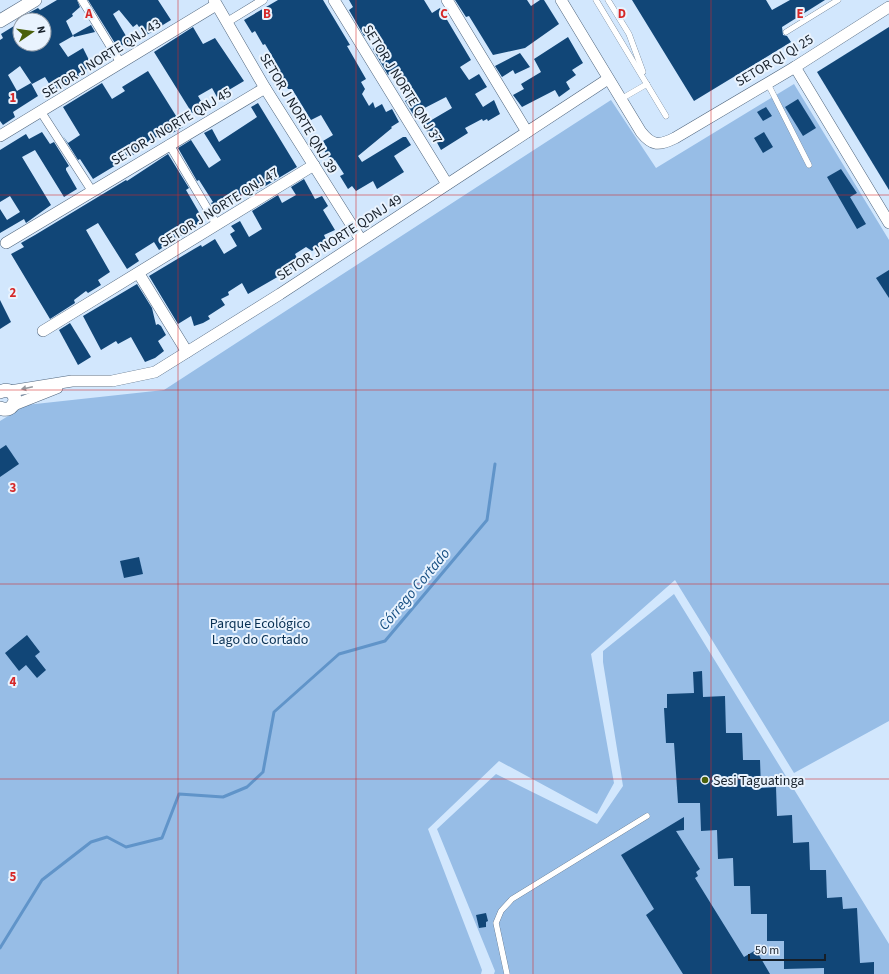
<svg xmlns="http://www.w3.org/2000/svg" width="889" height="974" font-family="'Source Sans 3',sans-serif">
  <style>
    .green { fill: #97bde6 }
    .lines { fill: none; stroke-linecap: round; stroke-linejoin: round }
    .stream { stroke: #6094c9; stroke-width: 3 }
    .building { fill: #114677 }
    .service-casing { stroke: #50667e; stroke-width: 6 }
    .pedestrian-casing { stroke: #50667e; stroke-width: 9 }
    .minor-casing { stroke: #50667e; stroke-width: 12 }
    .tertiary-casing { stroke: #50667e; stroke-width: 14 }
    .service { stroke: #fff; stroke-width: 5.5 }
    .pedestrian { stroke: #fff; stroke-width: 8 }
    .minor { stroke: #fff; stroke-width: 11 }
    .tertiary { stroke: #fff; stroke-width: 13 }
    .oneway { fill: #969a9f }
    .grid { fill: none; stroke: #d62828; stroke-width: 1; stroke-opacity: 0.55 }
    .poi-dot { fill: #4a600b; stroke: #e9f3fe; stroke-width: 1.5 }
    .labels { text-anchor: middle; stroke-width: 4; stroke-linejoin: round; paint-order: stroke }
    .street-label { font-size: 14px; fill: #161f29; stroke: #e9f3fe }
    .park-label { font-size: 14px; fill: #072f52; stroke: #e9f3fe }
    .poi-label { font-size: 14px; fill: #161f29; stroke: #e9f3fe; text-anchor: start }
    .water-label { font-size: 15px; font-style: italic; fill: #185083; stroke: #e9f3fe }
    .grid-label { font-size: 13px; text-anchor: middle; font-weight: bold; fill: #d62828; stroke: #e9f3fe; stroke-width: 4; stroke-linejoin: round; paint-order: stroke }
  </style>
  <rect width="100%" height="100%" fill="#d2e7fd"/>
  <g class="green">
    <polygon points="794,84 889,240 889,721 794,773 675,580 591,654 614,783 597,814 499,761 428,829 482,970 481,974 0,974 0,421 26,405 164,390 611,100 656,168"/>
    <polygon points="674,594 889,944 889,974 494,974 495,971 437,829 496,774 597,824 623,786 603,662 603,651"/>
  </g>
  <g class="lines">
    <polyline class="stream" points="0,948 42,880 91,842 107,837 126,847 162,838 179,794 223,797 247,787 263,772 274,712 339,654 385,641 487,520 495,464"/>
  </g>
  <g class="building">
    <polygon points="57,0 77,0 80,7 72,14 73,16 66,21 73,36 59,44 68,57 83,48 92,66 78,74 80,77 56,90 53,90 45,77 32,84 20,66 8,75 17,91 31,83 38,96 13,112 15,117 3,125 0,121 0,40 3,38 1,34 14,26 20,36 20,44 44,44 44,20 28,20 25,15 38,8 40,10"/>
    <polygon points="88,0 158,0 171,20 145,36 137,24 133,27 119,10 113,14 129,41 118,48"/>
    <polygon points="278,0 323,0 350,45 347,46 366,79 361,82 365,89 362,94 369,106 373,102 375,108 382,104 386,112 392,109 399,122 391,127 392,128 358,156 362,162 403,137 406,137 411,145 394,156 404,172 377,189 373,181 356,191 352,186 348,189 340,176 344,174 335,160 332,163 324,150 327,148 323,141 333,135 321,115 311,120 292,89 288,89 277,72 272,63 275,61 265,44 263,45 255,31 252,33 244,20"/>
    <polygon points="349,0 424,0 432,13 440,8 471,60 460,67 469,80 479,74 487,87 475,94 483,107 494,100 500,114 488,121 487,119 483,121 482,119 465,128 468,133 441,150 434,137 431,138 423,125 452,108 446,97 413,114 405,101 413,96 397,70 388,75 373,49 380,44 372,32 364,36 349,10 353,7"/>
    <polygon points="455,0 527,0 531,6 540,0 544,0 559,24 525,48 493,55 469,16 466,17"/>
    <polygon points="632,0 766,0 772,10 790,0 825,0 782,27 783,35 787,36 791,42 694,101"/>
    <polygon points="91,25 95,32 74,37 73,35"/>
    <polygon points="193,27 203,44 215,38 244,81 217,97 212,88 198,96 204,106 192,113 154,52"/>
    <polygon points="889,27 889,190 817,72"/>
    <polygon points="568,37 583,63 572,70 576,75 566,82 570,89 559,97 555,90 522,107 513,95 524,89 521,84 541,72 534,59"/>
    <polygon points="520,53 530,67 515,74 513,70 502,77 495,66"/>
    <polygon points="148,71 183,127 169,135 168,131 140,146 141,150 93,179 80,159 78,160 63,136 68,143 80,135 63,107 102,83 112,99 125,91 122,87"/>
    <polygon points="798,99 816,128 803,136 785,107"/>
    <polygon points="258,103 297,167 257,191 255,187 216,210 211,203 213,202 199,180 197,181 178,148 191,140 209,168 221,160 204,133 212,129 219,142 257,117 251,107"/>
    <polygon points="766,107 772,116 763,121 757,112"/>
    <polygon points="42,132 50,144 54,142 69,166 66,168 66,170 77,189 64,197 35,150 22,157 51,205 26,223 24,219 0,233 0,209 7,220 20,212 10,196 0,202 0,150 26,134 29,139"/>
    <polygon points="764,132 773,147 763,153 754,138"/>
    <polygon points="168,154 189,188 186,190 204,221 159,250 154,242 135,254 139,261 127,269 98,223 86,230 110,272 98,280 101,285 88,293 86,291 74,300 75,303 50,319 11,254 24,247 21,243 35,235 126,180 127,181"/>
    <polygon points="841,169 857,193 850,197 866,224 857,229 827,177"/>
    <polygon points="304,179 315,199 322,196 328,206 323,210 335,230 324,235 327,242 312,251 306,247 295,254 300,264 248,294 242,283 228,292 229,295 221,299 225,305 208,316 210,319 203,323 194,326 191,316 178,324 149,276 194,249 201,245 202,247 215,239 224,254 237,246 230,234 235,231 231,226 240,221 249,237 262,229 252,211 278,195 282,203 296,195 291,187"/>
    <polygon points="889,270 889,298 876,278"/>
    <polygon points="137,284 152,308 156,325 158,324 161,326 166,335 158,341 164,351 155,358 145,362 131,337 118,344 116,341 101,350 83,316"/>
    <polygon points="0,300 11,322 0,329"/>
    <polygon points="70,323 91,357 78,365 59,330"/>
    <polygon points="6,445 19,464 0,477 0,449"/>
    <polygon points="139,557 143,574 124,578 120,561"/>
    <polygon points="27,635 40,652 35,656 46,670 37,678 26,665 19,671 5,653"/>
    <polygon points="702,671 703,697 725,696 726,733 742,733 743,760 760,760 761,788 776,787 777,816 792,815 793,843 809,842 810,870 826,870 827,898 842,897 843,909 857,908 860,963 874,962 874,974 824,974 824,968 784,969 784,941 767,941 767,914 751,914 750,886 734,886 733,858 718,859 717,830 701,831 700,803 678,803 674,743 666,743 664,708 667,708 667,694 694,693 693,672"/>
    <polygon points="684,817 684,830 676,831 700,869 696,872 698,876 695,878 744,957 756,950 770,974 683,974 646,915 654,909 621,855"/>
    <polygon points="486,913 488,921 486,922 486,927 479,928 476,915"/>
  </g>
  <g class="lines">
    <g class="service-casing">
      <g id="service">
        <polyline points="596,0 666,116"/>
        <polyline points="608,0 629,34 643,72"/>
        <polyline points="786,32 838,0"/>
        <polyline points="767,82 809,165"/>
        <polyline points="621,99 647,84"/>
        <polyline points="507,974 496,923 501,911 512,899 647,816"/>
      </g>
    </g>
    <g class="pedestrian-casing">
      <g id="pedestrian">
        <polyline points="82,0 120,62"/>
        <polyline points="227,22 263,0"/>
        <polyline points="41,112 92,191"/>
        <polyline points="169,144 217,225"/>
      </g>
    </g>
    <g class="minor-casing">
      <g id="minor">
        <polyline points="214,0 265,88 361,240"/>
        <polyline points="334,0 447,184"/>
        <polyline points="447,0 527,132"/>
        <path d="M 561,0 L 641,132 C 652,146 659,146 675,138 L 795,67 L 889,7"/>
        <polyline points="795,67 889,223"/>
        <polyline points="0,136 216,5"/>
        <polyline points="6,243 265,88"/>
        <polyline points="139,274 187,352"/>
        <polyline points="43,331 314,165"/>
        <polyline points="10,391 72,381 112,381 155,372 280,294 608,79"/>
        <polyline points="14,405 57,388"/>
      </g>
    </g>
    <g class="tertiary-casing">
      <g id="tertiary">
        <polyline points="0,21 35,0"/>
        <path d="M 0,392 C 8,388 15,392 15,401 C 12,409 7,411 0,408"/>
      </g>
    </g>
    <use href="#service" class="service"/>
    <use href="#pedestrian" class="pedestrian"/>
    <use href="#minor" class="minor"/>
    <use href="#tertiary" class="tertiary"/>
  </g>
  <defs><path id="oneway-solid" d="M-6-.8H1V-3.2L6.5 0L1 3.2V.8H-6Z"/></defs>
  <use class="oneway" href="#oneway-solid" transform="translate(27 388) rotate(168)"/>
  <path class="grid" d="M 178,0 L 178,974M 356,0 L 356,974M 533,0 L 533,974M 711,0 L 711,974M 0,195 L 889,195M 0,390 L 889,390M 0,584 L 889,584M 0,779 L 889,779"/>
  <circle class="poi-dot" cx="705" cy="780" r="4"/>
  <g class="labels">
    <g class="street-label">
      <text transform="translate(101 58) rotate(-32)" y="5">SETOR J NORTE QNJ 43</text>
      <text transform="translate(774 60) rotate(-31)" y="5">SETOR QI QI 25</text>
      <text transform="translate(403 84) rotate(58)" y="5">SETOR J NORTE QNJ 37</text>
      <text transform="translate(299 113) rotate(59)" y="5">SETOR J NORTE QNJ 39</text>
      <text transform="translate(171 126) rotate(-31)" y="5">SETOR J NORTE QNJ 45</text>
      <text transform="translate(219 207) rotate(-32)" y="5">SETOR J NORTE QNJ 47</text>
      <text transform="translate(339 237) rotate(-33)" y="5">SETOR J NORTE QDNJ 49</text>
    </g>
    <g class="park-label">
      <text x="260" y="628">Parque Ecológico<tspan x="260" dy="16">Lago do Cortado</tspan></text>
    </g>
    <g class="poi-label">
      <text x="713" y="785">Sesi Taguatinga</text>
    </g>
    <g class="water-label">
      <text transform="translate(414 589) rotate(-50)" y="5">Córrego Cortado</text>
    </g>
  </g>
  <g class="grid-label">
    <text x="89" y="18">A</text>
    <text x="267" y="18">B</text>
    <text x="444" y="18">C</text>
    <text x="622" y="18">D</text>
    <text x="800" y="18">E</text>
    <text x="13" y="102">1</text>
    <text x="13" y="297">2</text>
    <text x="13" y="492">3</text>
    <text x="13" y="686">4</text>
    <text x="13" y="881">5</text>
  </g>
  <g transform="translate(32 32) rotate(77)"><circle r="19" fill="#e9f3fe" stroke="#959ea9"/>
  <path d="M0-3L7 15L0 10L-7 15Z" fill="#4a600b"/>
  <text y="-6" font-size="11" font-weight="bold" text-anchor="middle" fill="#161f29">N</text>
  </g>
  <path d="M749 954v6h76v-6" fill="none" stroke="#161f29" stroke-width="2"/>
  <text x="755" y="954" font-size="12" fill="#161f29" stroke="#e9f3fe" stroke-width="3" paint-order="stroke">50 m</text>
</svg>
